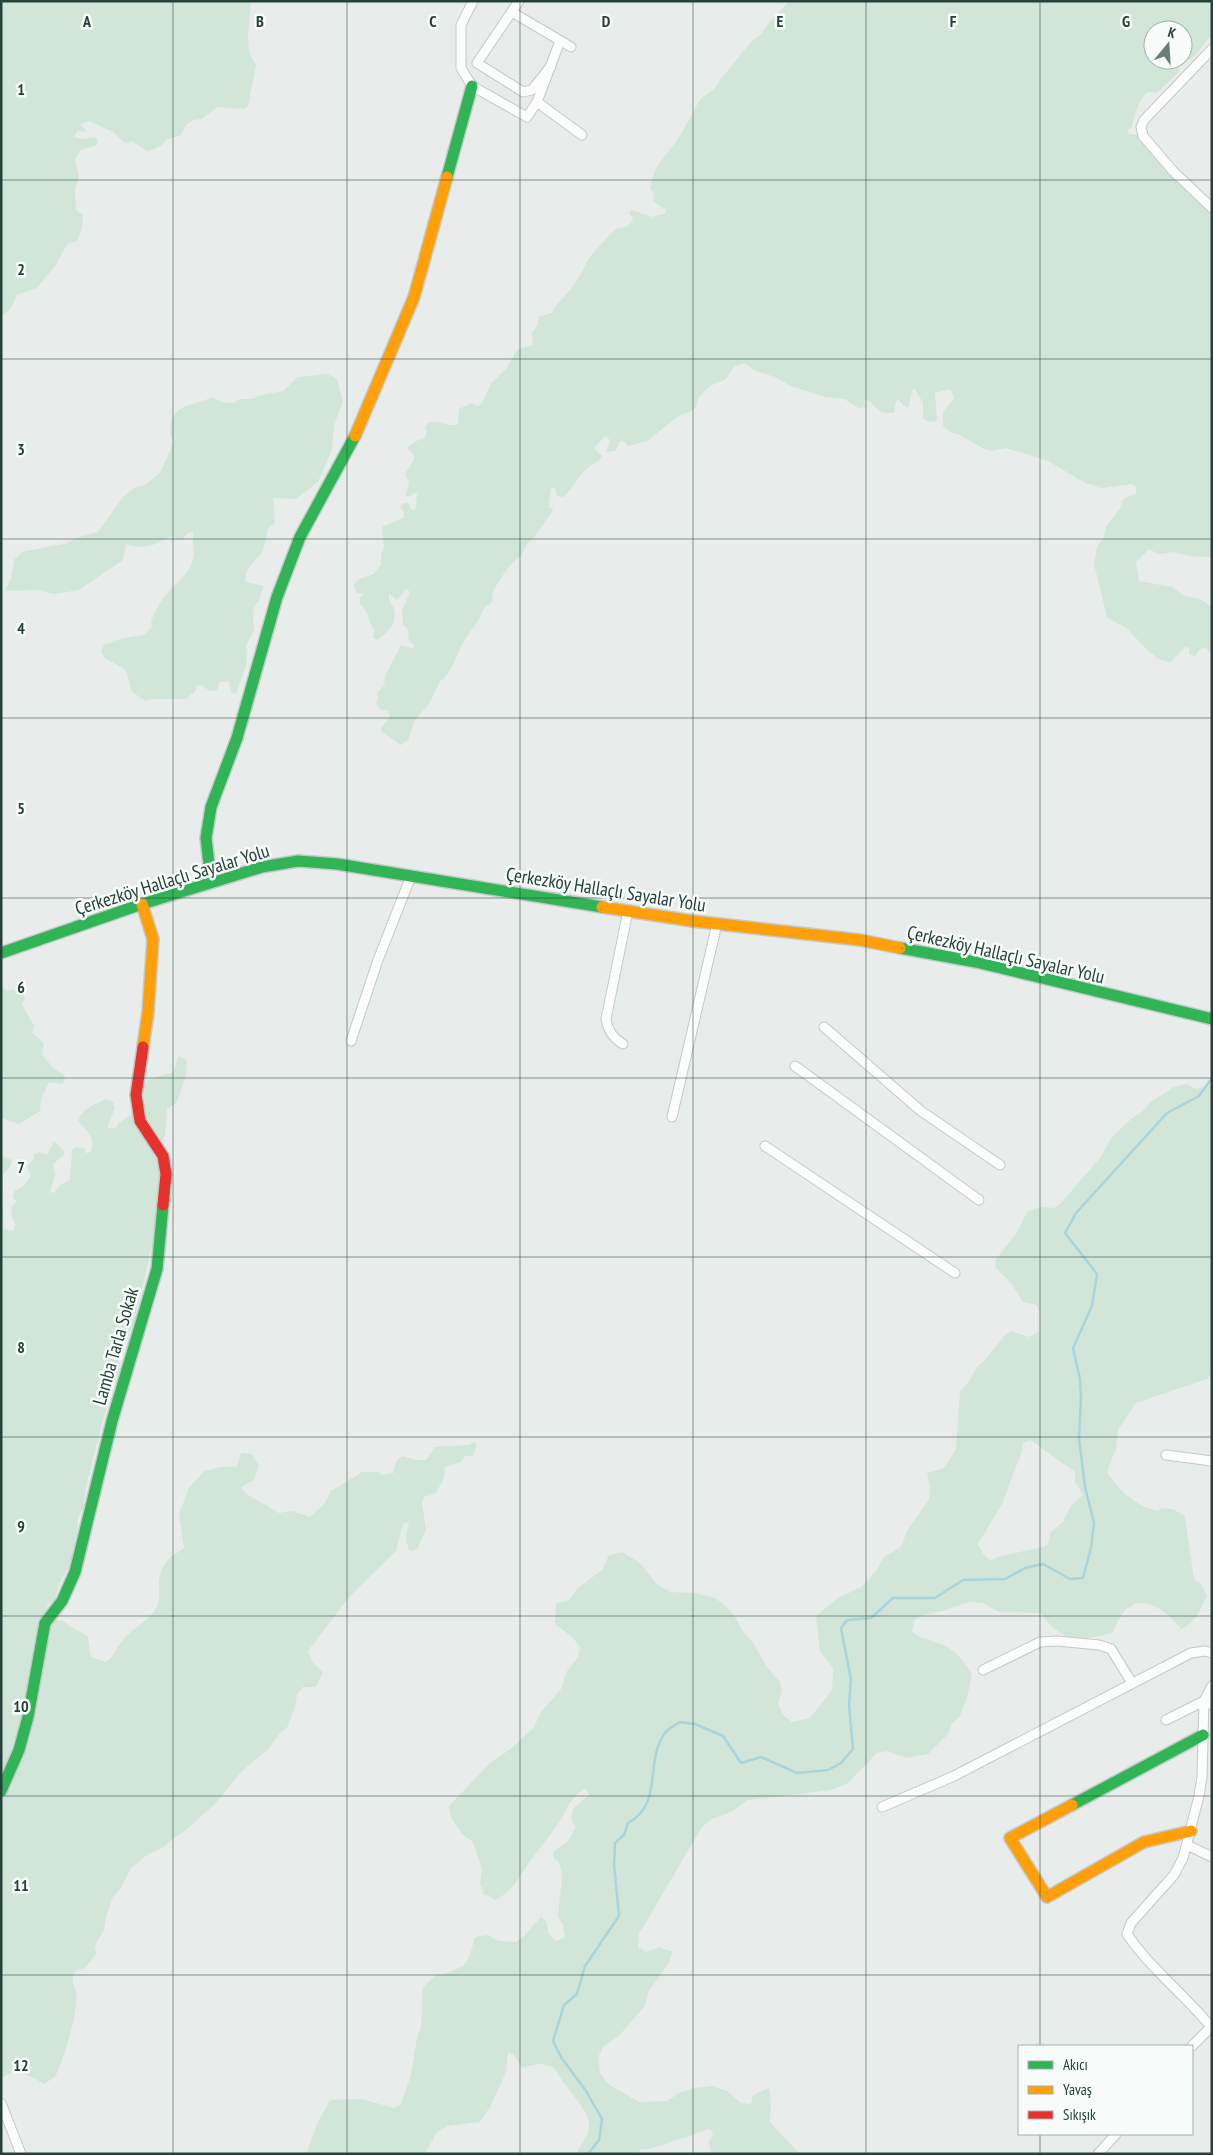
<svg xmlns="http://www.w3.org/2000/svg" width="1213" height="2155" font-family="'PT Sans Narrow',sans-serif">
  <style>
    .green { fill: #d1e6d8; fill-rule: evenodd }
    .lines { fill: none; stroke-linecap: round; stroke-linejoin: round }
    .stream { stroke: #a9d4db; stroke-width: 2.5 }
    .street-casing { stroke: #c5cac8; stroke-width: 11 }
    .fast-casing { stroke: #c3cbc8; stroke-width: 14 }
    .slow-casing { stroke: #c3cbc8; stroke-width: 14 }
    .jam-casing { stroke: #c3cbc8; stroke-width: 14 }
    .street { stroke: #fcfcfc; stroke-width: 9 }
    .fast { stroke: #30b455; stroke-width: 11 }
    .slow { stroke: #ff9f0a; stroke-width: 11 }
    .jam { stroke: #e5322d; stroke-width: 11 }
    .grid { fill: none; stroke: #24423a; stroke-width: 1; stroke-opacity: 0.55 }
    .labels { text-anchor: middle; stroke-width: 5; stroke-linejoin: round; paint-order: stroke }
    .street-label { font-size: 19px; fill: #24423a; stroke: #f7fbf9 }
    .grid-label { font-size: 16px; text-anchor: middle; font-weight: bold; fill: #24423a; stroke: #f7fbf9; stroke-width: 5; stroke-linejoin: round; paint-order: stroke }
  </style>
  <rect width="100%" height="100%" fill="#e8edeb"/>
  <g class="green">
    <path d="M 1,1 L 251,1 L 248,37 L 249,53 L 256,65 L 248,106 L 244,109 L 218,107 L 201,119 L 193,120 L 186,125 L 181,135 L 166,140 L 162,145 L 154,149 L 147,151 L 133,142 L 125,143 L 113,132 L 89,121 L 80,124 L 86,130 L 86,132 L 77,131 L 74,137 L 82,139 L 94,137 L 98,140 L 97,145 L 81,150 L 75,159 L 79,178 L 75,188 L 76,210 L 83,215 C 83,225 81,232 77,241 L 67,244 L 56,265 L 37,288 L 17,295 L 10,310 L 1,316 Z"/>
    <path d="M 789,1 L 1212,1 L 1212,34 L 1195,56 L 1181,64 L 1177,74 L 1157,93 L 1148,92 C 1140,97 1133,117 1132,127 L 1128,130 L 1129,134 L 1137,135 L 1144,141 L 1186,183 L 1198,201 L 1212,205 L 1212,557 L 1189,556 L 1174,552 L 1158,554 L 1149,549 L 1136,562 L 1139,581 L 1172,587 L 1185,596 L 1200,599 L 1212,607 L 1212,655 L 1206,648 L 1200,649 L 1195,656 L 1189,654 L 1189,648 L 1185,647 L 1171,662 C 1155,663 1138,639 1127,629 C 1121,624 1113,622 1107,617 L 1094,564 L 1097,547 L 1104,537 L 1106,527 L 1120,508 L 1122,501 L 1125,498 L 1136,494 L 1136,487 L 1132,484 L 1103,488 L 1085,483 L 1048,461 L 1006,448 L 992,451 L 986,450 L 960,435 L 950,432 L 943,426 L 943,412 L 954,398 L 950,389 L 935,393 L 937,421 L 929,422 L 923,419 L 923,403 L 915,389 L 913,389 L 908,408 L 903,405 L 898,399 L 896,402 L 894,412 C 878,417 877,405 866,399 L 864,401 L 866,407 L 859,408 L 844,399 L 825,397 L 791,386 L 775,377 L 756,371 L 744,363 L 734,367 L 726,379 L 710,386 L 699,397 L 696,407 L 692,411 L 680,415 L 647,441 L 628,446 L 624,441 L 620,441 L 615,451 L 606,452 L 610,440 L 605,436 L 594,448 L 602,456 L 599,461 C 583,466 575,486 564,497 L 557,496 L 555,488 L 551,488 C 551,494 548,503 549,508 L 553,507 L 552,512 L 535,536 L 526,545 L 521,556 L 512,563 L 505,572 L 493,591 L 492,602 L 484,608 L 479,619 L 462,644 L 453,665 L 444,679 L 440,681 L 430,702 L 414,722 L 409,739 L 401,745 L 382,732 L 381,728 L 390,717 L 387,710 L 381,710 L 376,704 L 378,698 L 377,693 L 384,686 L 385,676 L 401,645 L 413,648 L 414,645 L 409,641 L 408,629 L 403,624 L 402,610 L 410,592 L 406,589 L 397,600 L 389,594 C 388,602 392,603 394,609 C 398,622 387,634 377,640 L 373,638 L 374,630 C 368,622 369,610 360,604 L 360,598 L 364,594 L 357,593 L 354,585 L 357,580 L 374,574 L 381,564 L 381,555 L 384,547 L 382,527 L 403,518 L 404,512 L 400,507 L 404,503 L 408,503 L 412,510 L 416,508 L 417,493 L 413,493 L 409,497 L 406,496 L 409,482 L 405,474 L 414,459 L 413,453 L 409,451 L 408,447 L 418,440 L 425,438 L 427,431 L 425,427 L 429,422 C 439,420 449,428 458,424 L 459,409 L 471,403 L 478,406 L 482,403 L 491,384 L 505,370 L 518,349 L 533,345 L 532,333 L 538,325 L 538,317 L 552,313 C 556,303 563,299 569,291 C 577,282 583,270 588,260 C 591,255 612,232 617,228 C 627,227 629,228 633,218 L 629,213 L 632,210 L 651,217 L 664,214 L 666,210 L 653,201 L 654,195 L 650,188 C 652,183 652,178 654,173 C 657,165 663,158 669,151 C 681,136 690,118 699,101 C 705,93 716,91 720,80 L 751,42 L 761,34 L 767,25 ZM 1153,30 L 1183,30 L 1183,60 L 1153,60 Z"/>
    <path d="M 329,374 L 337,379 L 343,402 L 334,425 L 332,450 L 318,482 L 296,499 L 273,498 L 275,523 L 268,528 C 266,536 266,544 262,552 C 255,563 243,568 246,582 L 264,586 L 259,600 L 254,607 L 253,616 L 254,631 L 246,645 L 247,662 L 236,694 L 231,692 L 229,682 L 223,681 L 219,683 L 217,690 L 210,691 L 201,685 L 196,686 L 196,691 L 185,699 L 151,699 L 146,701 L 132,692 L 126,670 L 105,658 L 101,651 L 104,645 L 123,638 L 144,635 L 152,627 L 151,620 C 155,615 156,609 160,603 C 169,587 189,578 193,559 C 195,552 192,540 193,532 L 186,534 L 183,540 L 169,537 C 152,546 146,550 126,544 L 123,560 L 79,590 L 54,594 L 38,590 L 5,591 L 11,578 L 14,560 L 22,552 L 68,543 L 76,538 L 98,532 L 123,497 L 134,488 L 145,485 L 160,473 L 174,442 C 170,435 169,431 171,423 C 177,402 196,406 212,397 L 222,402 L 234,403 L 240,399 L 252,399 L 261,395 L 283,391 L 298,377 Z"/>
    <polygon points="1,984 6,991 17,989 23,993 25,999 22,1004 34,1026 32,1033 44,1043 42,1054 52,1067 64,1075 65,1079 62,1084 49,1082 41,1099 40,1111 19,1124 1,1118"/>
    <path d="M 179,1056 L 187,1061 L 186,1076 L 177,1102 L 167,1109 L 165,1136 L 159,1153 L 159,1179 L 153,1242 L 134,1321 L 119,1361 L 120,1369 L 109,1397 L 87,1483 L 83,1508 L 78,1519 L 77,1534 L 70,1565 L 59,1584 L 55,1599 L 47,1605 L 49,1613 L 60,1621 L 62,1620 C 72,1629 78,1629 88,1637 L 91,1657 L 106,1662 C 115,1656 115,1649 122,1641 C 131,1628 149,1623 157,1606 C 160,1599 159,1593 159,1587 C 159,1565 167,1559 184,1548 L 179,1514 L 189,1488 L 205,1470 C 211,1471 215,1468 221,1467 C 227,1466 231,1468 237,1466 L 241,1453 L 252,1454 L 259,1466 L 254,1480 L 241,1487 L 245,1493 L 279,1513 L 292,1511 L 310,1517 L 325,1503 L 331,1491 L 362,1472 L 377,1472 L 382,1475 L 393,1473 L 396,1461 L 402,1456 L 416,1460 L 426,1460 L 435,1447 L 469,1445 L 474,1442 L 477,1445 L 473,1456 L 465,1456 L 461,1462 L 445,1467 L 444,1478 L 436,1493 L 425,1496 L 422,1502 L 426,1530 L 417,1549 L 410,1551 C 405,1542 405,1534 409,1525 L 407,1522 L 403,1524 L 396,1551 L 349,1597 L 308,1651 L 313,1663 L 323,1672 L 316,1687 L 303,1687 L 297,1695 L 295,1707 L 287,1728 L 282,1731 L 268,1749 L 241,1772 L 215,1804 L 186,1830 L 170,1841 L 164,1847 L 147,1855 L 131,1868 L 121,1888 L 113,1897 L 107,1913 L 104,1930 L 96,1943 L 95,1949 L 97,1953 L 85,1968 L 75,1971 C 70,1980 75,1985 76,1993 C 79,2010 63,2062 55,2077 L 44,2084 C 29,2075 17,2067 1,2078 L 1,1156 L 12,1160 L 10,1167 C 7,1170 5,1171 3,1176 C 3,1179 3,1226 4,1228 L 13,1231 L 16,1225 L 12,1218 L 11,1208 L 17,1201 L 13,1198 C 12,1188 20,1190 26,1183 C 27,1181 29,1178 31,1176 C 26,1168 27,1165 34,1159 L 34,1154 L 39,1152 L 47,1155 L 54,1141 L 64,1151 L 64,1155 L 53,1164 L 55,1175 L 50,1192 L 54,1193 L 60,1185 L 70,1180 L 72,1151 L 75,1147 L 85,1148 L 85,1153 L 90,1152 C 97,1141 87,1128 78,1122 C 81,1108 94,1105 106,1099 L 113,1102 L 115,1108 L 107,1128 L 116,1128 L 119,1123 L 136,1111 C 143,1077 141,1082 173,1072 Z"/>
    <path d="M 1212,1081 L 1212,1374 L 1207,1379 L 1136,1403 L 1118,1430 L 1116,1448 L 1107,1472 C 1121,1492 1134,1505 1158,1511 L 1162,1508 L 1173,1509 L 1185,1516 L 1194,1579 L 1202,1585 L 1207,1596 C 1200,1609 1196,1623 1181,1629 C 1167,1611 1139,1588 1121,1616 C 1117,1621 1116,1627 1112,1633 C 1101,1635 1086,1640 1076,1639 C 1061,1637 1048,1624 1041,1613 L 999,1612 L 983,1603 L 969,1602 L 939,1612 L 922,1615 L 914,1621 L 912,1632 C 922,1640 930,1639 941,1644 C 956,1650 964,1661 972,1674 L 967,1698 L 960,1716 L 951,1725 L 948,1734 L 928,1754 L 907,1758 L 886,1751 L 877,1753 L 848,1783 L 831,1790 L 748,1800 L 731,1812 L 712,1819 L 702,1827 L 639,1934 L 638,1947 L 646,1952 L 659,1947 L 673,1952 L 668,1964 L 649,1991 L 644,2007 L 619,2036 L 604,2046 L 598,2057 L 600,2073 L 608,2084 L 639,2102 L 667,2101 L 679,2093 L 694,2088 L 713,2086 L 727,2091 L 741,2103 L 751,2104 L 753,2095 L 769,2088 L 771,2104 L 770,2122 L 800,2154 L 711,2154 L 709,2142 L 713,2134 L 710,2129 L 650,2149 L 641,2149 L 638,2154 L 577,2154 C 580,2143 589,2137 589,2126 C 590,2112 571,2093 563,2082 C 559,2077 558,2071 552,2067 C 542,2061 531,2065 522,2068 L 514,2055 L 508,2053 L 506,2072 L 490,2107 L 480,2122 L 448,2126 L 437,2132 L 425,2154 L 306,2154 L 319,2120 L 330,2100 L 362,2099 L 394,2108 L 401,2104 L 411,2075 L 417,2038 L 421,2027 L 423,1987 L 436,1975 L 447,1973 L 463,1966 L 469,1958 L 475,1937 L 487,1935 L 499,1941 L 516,1942 L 524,1936 L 541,1917 L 547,1922 L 548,1933 L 556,1941 L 565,1938 L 563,1925 L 558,1917 L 562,1875 L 559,1862 L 554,1859 L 553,1852 L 568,1841 L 576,1827 L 571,1819 L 573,1809 L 589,1795 L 586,1788 C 570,1797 569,1806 560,1821 C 550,1836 538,1850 528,1864 C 518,1879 512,1892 495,1900 L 484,1894 L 480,1884 L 482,1869 L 473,1842 L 463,1835 L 451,1818 L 449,1806 L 490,1763 L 512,1748 L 534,1727 L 541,1712 L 561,1689 L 567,1671 L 578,1657 L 580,1647 L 572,1637 L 555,1624 L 556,1603 L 568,1601 L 578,1588 L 602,1570 L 609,1555 L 622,1552 L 639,1562 L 657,1584 L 670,1592 L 695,1593 L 715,1598 L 726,1606 L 734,1615 L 742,1630 L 752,1641 L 767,1667 L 780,1682 L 782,1691 L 778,1704 L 783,1715 L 792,1722 L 810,1718 L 832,1690 L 833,1668 L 820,1651 L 816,1616 L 838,1598 L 861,1587 L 876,1571 L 884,1557 L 901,1547 L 907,1531 L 929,1499 L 930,1488 L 927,1473 L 944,1468 L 956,1449 L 960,1391 L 968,1383 L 977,1367 L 985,1360 L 1005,1335 L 1012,1331 L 1028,1337 L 1039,1331 L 1039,1312 L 1037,1305 L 1023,1302 L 1011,1283 L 995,1267 L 996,1259 L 1018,1231 L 1027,1212 L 1040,1207 L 1054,1208 L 1060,1204 L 1100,1158 L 1112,1137 L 1131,1119 L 1143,1111 L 1149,1103 L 1174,1087 L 1187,1084 L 1196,1089 L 1209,1085 ZM 1030,1440 L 1075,1472 L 1075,1482 L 1083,1495 L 1071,1505 L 1063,1522 L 1051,1532 L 1047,1546 L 997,1557 L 990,1561 L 984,1555 L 978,1544 L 1002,1504 L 1022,1451 L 1023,1443 Z"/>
  </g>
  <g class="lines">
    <path class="stream" d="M 588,2154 L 599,2140 L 602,2119 L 586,2091 L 561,2057 L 553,2041 L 564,2005 L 577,1994 L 585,1966 L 619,1916 L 614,1864 L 615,1843 L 624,1835 L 628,1823 C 664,1804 644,1761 665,1733 C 668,1729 675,1725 680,1722 L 695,1724 L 723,1736 L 741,1763 L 761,1757 L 797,1773 L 828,1770 L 841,1763 L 853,1749 L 849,1705 L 851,1680 L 841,1628 L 847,1620 L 871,1618 L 893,1598 L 935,1598 L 963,1580 L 1005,1579 L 1025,1568 L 1043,1564 L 1070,1579 L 1083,1578 L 1091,1548 L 1094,1523 L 1085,1487 L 1079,1438 L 1081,1398 L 1080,1379 L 1073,1348 L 1092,1306 L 1097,1274 L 1065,1233 L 1076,1213 L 1167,1113 L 1199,1096 L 1212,1078"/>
    <g class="street-casing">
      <g id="street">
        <polyline points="473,1 461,25 461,68 472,86 527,117 537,102 582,135"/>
        <polyline points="519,1 477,63 523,92 532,90 551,66"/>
        <polyline points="512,12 571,47"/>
        <polyline points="1212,49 1144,120 1141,127 1143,136 1173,171 1212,208"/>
        <polyline points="537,102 560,41"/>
        <polyline points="824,1027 921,1111 1000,1165"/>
        <polyline points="351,1041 378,960 411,876"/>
        <path d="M 623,1044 C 613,1038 608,1031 606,1019 L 628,911"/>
        <polyline points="795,1066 979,1200"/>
        <polyline points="672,1117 717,924"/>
        <polyline points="765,1146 955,1273"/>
        <polyline points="1166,1455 1212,1461"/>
        <polyline points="983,1670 1040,1642 1057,1641 1099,1645 1111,1649 1132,1683"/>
        <path d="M 1212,1686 L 1204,1701 L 1202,1777 L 1199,1796 L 1183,1858 L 1174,1875 L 1131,1923 L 1127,1934 C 1149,1967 1186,1996 1212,2028"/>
        <polyline points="1166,1720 1204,1701 1212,1705"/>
        <polyline points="882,1807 954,1776 1191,1653 1205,1651 1212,1653"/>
        <polyline points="1187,1845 1212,1857"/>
        <polyline points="1192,2046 1211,2027"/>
        <polyline points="1,2103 21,2154"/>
        <polyline points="1098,2154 1116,2134"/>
      </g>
    </g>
    <g class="fast-casing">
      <g id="fast">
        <polyline points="447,177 472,86"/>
        <polyline points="211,882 206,838 211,807 237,738 277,597 300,537 355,436"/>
        <polyline points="900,948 976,962 1212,1019"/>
        <polyline points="1,953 142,904 262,867 298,861 337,864 602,907"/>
        <polyline points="1,1791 19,1750 28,1717 45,1623 62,1601 75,1572 112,1421 157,1269 163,1205"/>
        <polyline points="1072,1805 1203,1735"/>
      </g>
    </g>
    <g class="slow-casing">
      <g id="slow">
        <polyline points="355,436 414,297 447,177"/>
        <polyline points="142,904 153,939 148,1012 143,1047"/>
        <polyline points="602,907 692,921 860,940 900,948"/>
        <polyline points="1072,1805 1010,1838 1047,1897 1144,1842 1191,1831"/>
      </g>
    </g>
    <g class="jam-casing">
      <polyline id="jam" points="143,1047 136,1095 140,1121 163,1156 166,1174 163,1205"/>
    </g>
    <use href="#street" class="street"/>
    <use href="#fast" class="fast"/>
    <use href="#slow" class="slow"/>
    <use href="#jam" class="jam"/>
  </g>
  <path class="grid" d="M 173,1 L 173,2154M 347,1 L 347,2154M 520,1 L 520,2154M 693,1 L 693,2154M 866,1 L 866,2154M 1040,1 L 1040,2046M 1,180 L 1212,180M 1,359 L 1212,359M 1,539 L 1212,539M 1,718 L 1212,718M 1,898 L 1212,898M 1,1078 L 1212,1078M 1,1257 L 1212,1257M 1,1437 L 1212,1437M 1,1616 L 1212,1616M 1,1796 L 1212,1796M 1,1975 L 1212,1975M 1040,2134 L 1040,2154"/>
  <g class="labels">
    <g class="street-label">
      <text transform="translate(172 879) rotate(-17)" y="7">Çerkezköy Hallaçlı Sayalar Yolu</text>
      <text transform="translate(606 889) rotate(9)" y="7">Çerkezköy Hallaçlı Sayalar Yolu</text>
      <text transform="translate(1006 954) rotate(13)" y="7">Çerkezköy Hallaçlı Sayalar Yolu</text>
      <text transform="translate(115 1346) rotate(-74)" y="7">Lamba Tarla Sokak</text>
    </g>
  </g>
  <g class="grid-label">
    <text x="87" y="27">A</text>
    <text x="260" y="27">B</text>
    <text x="433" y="27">C</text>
    <text x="606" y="27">D</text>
    <text x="780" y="27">E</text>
    <text x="953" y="27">F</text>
    <text x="1126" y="27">G</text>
    <text x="21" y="95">1</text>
    <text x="21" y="275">2</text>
    <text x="21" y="455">3</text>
    <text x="21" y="634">4</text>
    <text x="21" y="814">5</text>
    <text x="21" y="993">6</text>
    <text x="21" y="1173">7</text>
    <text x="21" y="1353">8</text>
    <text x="21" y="1532">9</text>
    <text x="21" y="1712">10</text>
    <text x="21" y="1891">11</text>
    <text x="21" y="2071">12</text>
  </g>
  <rect width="1213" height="2155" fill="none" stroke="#24423a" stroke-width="5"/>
  <rect x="1018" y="2045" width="175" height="90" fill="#f7fbf9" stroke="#a3b1ad"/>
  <rect x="1028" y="2061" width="25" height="8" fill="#30b455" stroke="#a3b1ad"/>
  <text x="1063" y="2070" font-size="15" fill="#24423a">Akıcı</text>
  <rect x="1028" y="2086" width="25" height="8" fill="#ff9f0a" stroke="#a3b1ad"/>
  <text x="1063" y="2095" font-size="15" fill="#24423a">Yavaş</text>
  <rect x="1028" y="2111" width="25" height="8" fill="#e5322d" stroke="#a3b1ad"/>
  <text x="1063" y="2120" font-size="15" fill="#24423a">Sıkışık</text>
  <g transform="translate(1168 45) rotate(18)"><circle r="24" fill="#f7fbf9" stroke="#a3b1ad"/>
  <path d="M0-4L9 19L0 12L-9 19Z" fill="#697e78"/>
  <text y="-8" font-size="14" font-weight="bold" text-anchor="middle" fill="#24423a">K</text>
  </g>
</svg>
